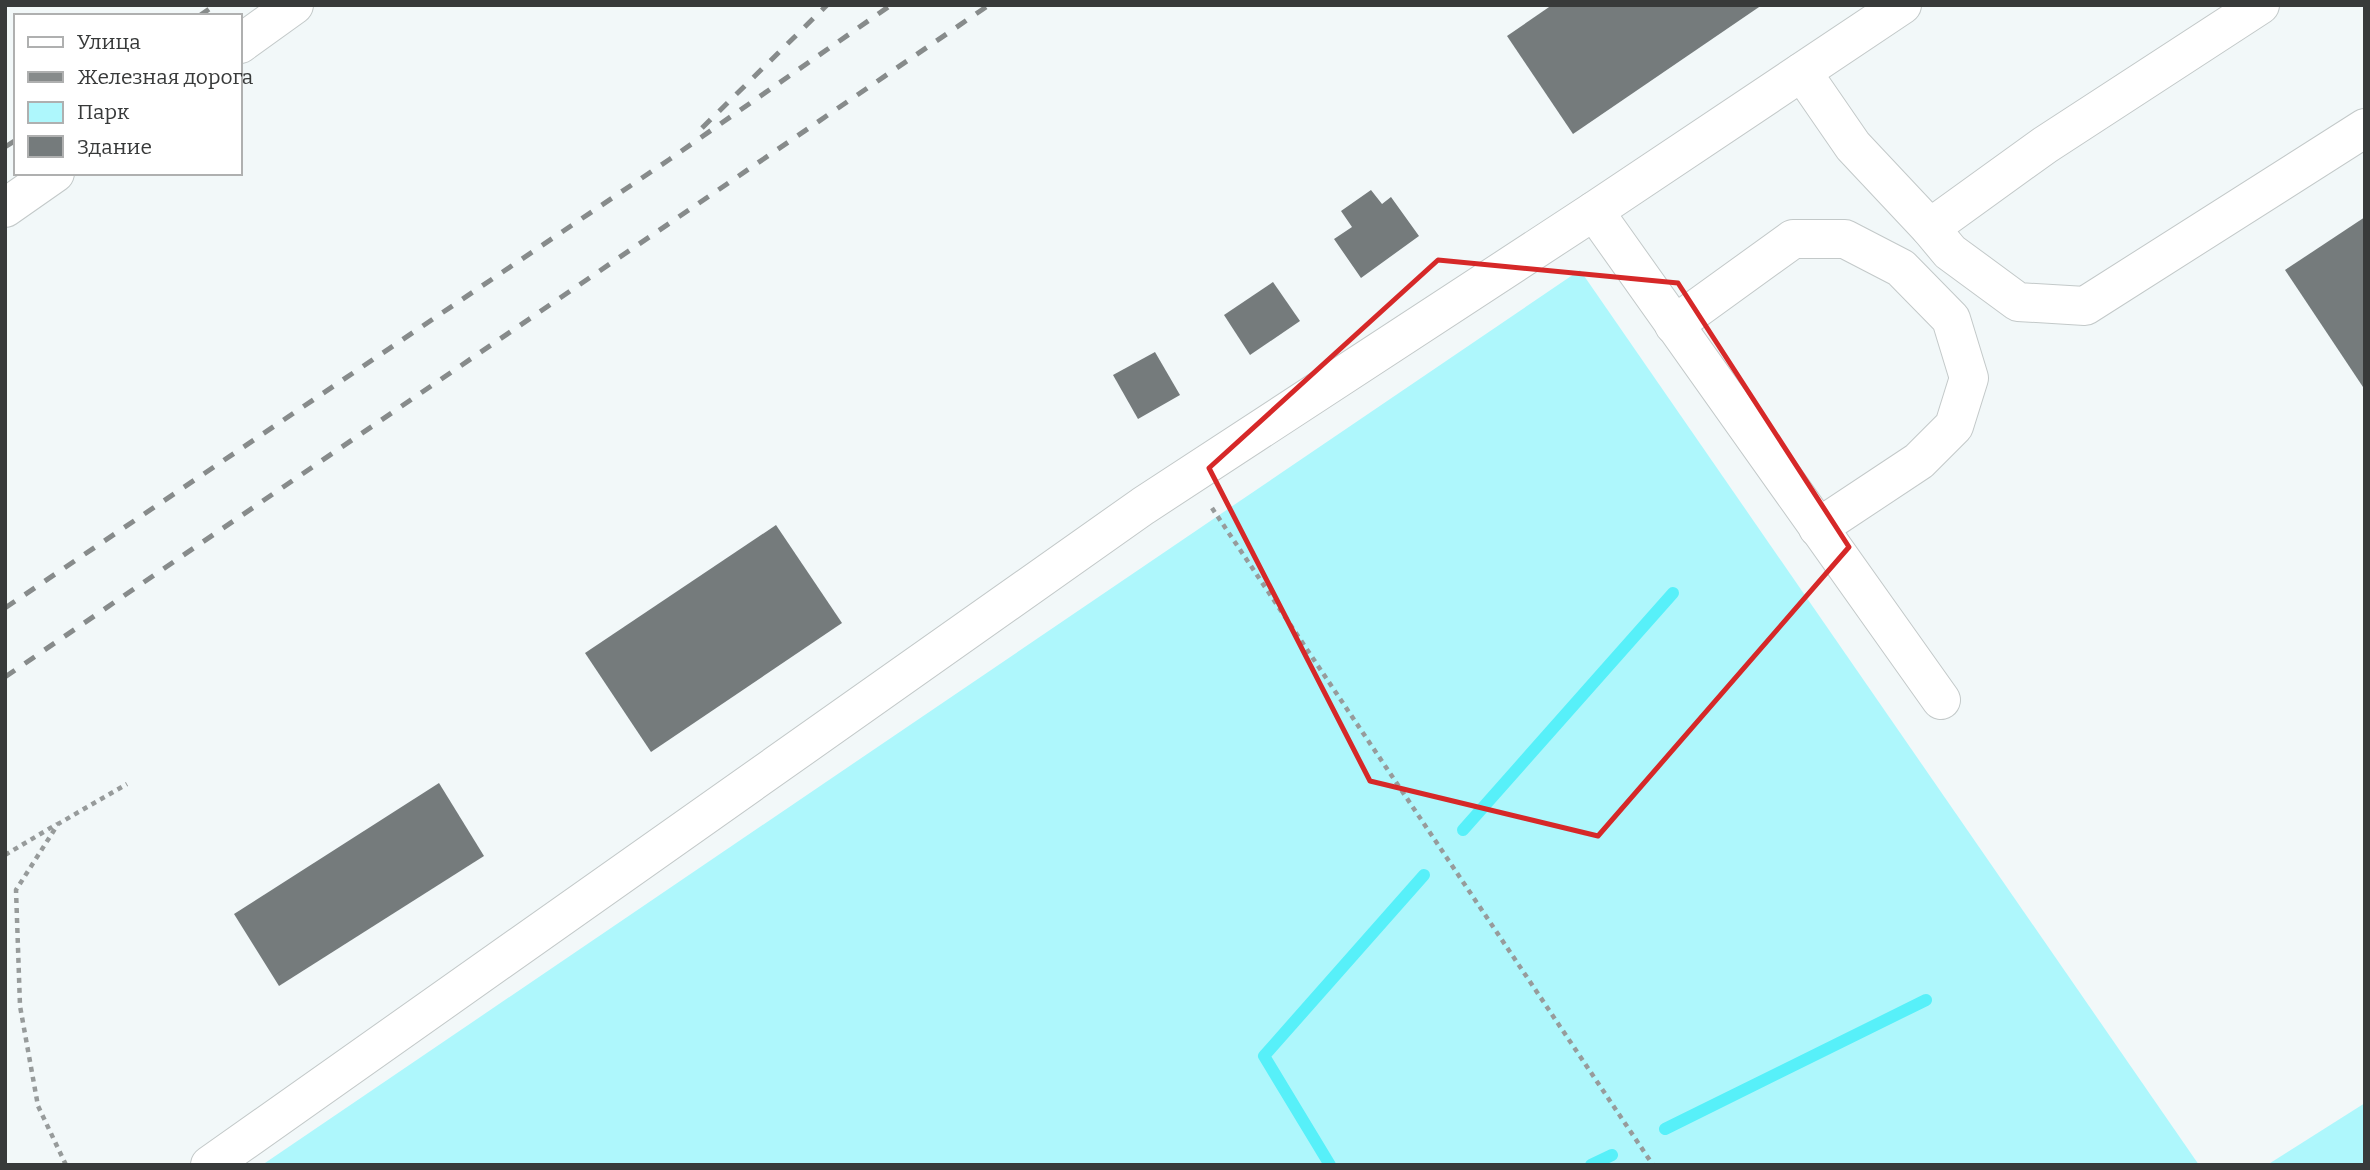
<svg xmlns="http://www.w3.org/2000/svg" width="2370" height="1170" font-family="Bitter,serif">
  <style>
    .green { fill: #aef7fc }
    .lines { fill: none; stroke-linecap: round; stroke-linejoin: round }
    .stream { stroke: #57f0f9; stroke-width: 12 }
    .building { fill: #757b7c }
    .minor-casing { stroke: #c3c9c9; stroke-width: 40 }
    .path { stroke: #979b9b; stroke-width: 4.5; stroke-dasharray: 5 5; stroke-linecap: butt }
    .minor { stroke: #fff; stroke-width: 38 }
    .rail { stroke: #878b8b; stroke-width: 5; stroke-dasharray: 12 12; stroke-linecap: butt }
    .marked { fill: none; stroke: #d62828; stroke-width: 5; stroke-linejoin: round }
  </style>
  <rect width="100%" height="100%" fill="#f2f8f9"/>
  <g class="green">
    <polygon points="1580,270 2199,1165 262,1165"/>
    <polygon points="2365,1103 2365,1165 2267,1165"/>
  </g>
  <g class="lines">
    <g class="stream">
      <polyline points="1463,830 1673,593"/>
      <polyline points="1665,1129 1926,1000"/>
      <polyline points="1330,1165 1264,1056 1424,875"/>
      <polyline points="1591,1165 1612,1155"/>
    </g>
  </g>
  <g class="building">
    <polygon points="1552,5 1762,5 1573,134 1507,36"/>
    <polygon points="1371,190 1382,204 1391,197 1419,236 1361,278 1334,239 1352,227 1341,211"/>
    <polygon points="2365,217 2365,390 2285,270"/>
    <polygon points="1273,282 1300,321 1250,355 1224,315"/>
    <polygon points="1155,352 1180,395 1138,419 1113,375"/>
    <polygon points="776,525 842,623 651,752 585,653"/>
    <polygon points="439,783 484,856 279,986 234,914"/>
  </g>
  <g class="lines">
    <g class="minor-casing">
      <g id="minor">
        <polyline points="240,44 294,5"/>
        <polyline points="1802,72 1853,146 1930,228 2045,145 2260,5"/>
        <polyline points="5,208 55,173"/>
        <polyline points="1594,211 1941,700"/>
        <polyline points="1930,228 1950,252 2018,302 2085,306 2365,128"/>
        <polyline points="1674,325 1793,239 1845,239 1901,268 1951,319 1969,378 1954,426 1919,461 1818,528"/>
        <polyline points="210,1165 1143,506 1594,211 1902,5"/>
      </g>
    </g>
    <g class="path">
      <polyline points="1212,508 1653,1165"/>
      <polyline points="5,855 57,824"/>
      <polyline points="66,1165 38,1106 20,1006 16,890 58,824 127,784"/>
    </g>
    <use href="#minor" class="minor"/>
    <g class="rail">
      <polyline points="199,16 215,5"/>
      <polyline points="702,128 827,5"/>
      <polyline points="5,147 16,140"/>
      <polyline points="5,608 670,159 891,5"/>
      <polyline points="5,677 989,5"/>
    </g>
  </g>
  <path class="marked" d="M 1438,260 L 1678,283 L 1849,547 L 1598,836 L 1370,781 L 1209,468 Z"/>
  <rect width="2370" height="1170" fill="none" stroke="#383a3a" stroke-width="14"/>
  <rect x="14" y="14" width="228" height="161" fill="#ffffff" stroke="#afb0b0" stroke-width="2"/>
  <rect x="28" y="37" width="35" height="10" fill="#ffffff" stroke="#afb0b0" stroke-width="2"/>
  <text x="77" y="49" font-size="21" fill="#383a3a">Улица</text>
  <rect x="28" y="72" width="35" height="10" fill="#878b8b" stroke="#afb0b0" stroke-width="2"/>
  <text x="77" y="84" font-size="21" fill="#383a3a">Железная дорога</text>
  <rect x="28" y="102" width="35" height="21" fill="#aef7fc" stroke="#afb0b0" stroke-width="2"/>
  <text x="77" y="119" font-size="21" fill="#383a3a">Парк</text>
  <rect x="28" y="136" width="35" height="21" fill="#757b7c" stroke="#afb0b0" stroke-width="2"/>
  <text x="77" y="154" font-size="21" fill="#383a3a">Здание</text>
</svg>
